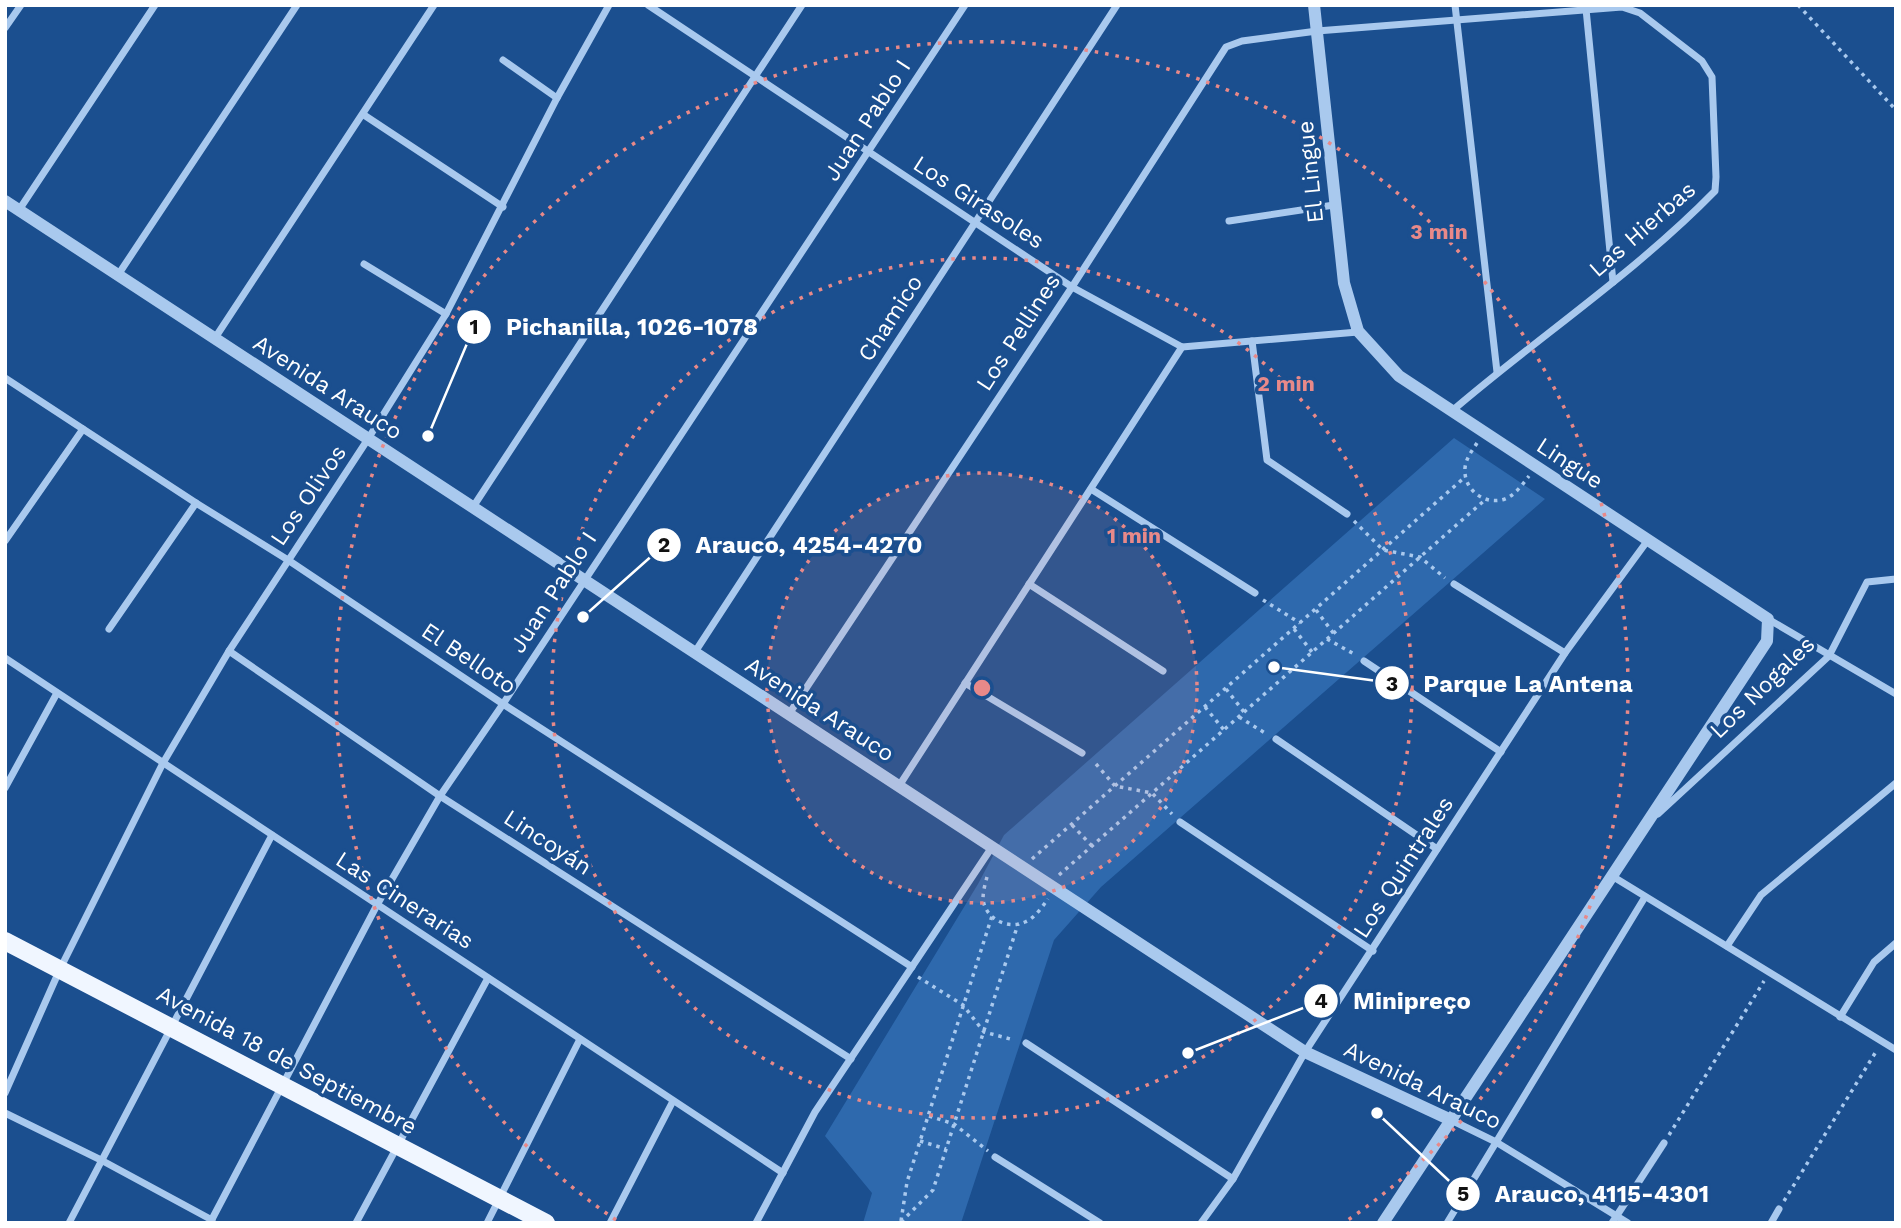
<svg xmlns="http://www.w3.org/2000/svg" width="1901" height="1228" font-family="'Work Sans',sans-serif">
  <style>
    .green { fill: #2e69ad }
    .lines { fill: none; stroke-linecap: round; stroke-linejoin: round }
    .path { stroke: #a9c9ee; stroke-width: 3.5; stroke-dasharray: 3.5 5; stroke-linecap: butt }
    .minor { stroke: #a9c9ee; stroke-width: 7 }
    .tertiary { stroke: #a9c9ee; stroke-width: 12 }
    .primary { stroke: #f0f6ff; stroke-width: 18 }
    .ring { fill: none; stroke: #e88989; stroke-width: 3.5; stroke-dasharray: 3.5 7 }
    .labels { text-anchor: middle; stroke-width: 7; stroke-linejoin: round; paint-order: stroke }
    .street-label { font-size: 23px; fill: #fff; stroke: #1b4f8f }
    .centre { fill: #e88989; stroke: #1b4f8f; stroke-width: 3.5 }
    .ring-label { font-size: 21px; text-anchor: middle; font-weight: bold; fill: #e88989; stroke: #1b4f8f; stroke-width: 7; stroke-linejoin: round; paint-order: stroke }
    .leader { fill: none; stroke: #fff; stroke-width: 2.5 }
    .callout-dot { fill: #fff; stroke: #1b4f8f; stroke-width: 2.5 }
    .mark-label { font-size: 21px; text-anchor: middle; font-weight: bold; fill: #111 }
    .callout-label { font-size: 24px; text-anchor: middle; font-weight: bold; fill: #fff; stroke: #1b4f8f; stroke-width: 7; stroke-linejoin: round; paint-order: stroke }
  </style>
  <rect width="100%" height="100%" fill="#1b4f8f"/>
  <polygon class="green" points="1454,438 1545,499 1101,887 1054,940 961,1223 863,1223 872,1193 825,1136 978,884 1004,835"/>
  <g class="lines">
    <g class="path">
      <polyline points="1798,5 1896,110"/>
      <path d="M 1477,443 C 1472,451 1466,458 1465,468 C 1463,489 1484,506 1505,499 C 1515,495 1522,485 1529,476"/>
      <polyline points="1354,521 1383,550 1420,557 1445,578"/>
      <polyline points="1263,600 1300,623"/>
      <polyline points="1316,610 1334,634"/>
      <polyline points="1294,629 1312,652"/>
      <polyline points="1327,639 1354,654"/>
      <polyline points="1226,689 1244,712"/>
      <polyline points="1205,707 1224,730"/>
      <polyline points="1239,717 1265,733"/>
      <polyline points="1096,764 1115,786 1152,793 1172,814"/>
      <polyline points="1072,825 1092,846"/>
      <polyline points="1032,859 1465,477"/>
      <polyline points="1059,875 1486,499"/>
      <path d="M 987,877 C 985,884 983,892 983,899 C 985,919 1008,930 1025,922 C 1035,918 1042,907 1048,899"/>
      <polyline points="918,977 963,1005 984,1032 1014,1040"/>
      <polyline points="929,1116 954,1124 988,1151"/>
      <polyline points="1669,1135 1764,981"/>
      <polyline points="920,1141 946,1149"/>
      <polyline points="1784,1201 1877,1050"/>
      <polyline points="901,1221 907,1182 992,916"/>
      <polyline points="901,1222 933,1190 1018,924"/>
    </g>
    <g class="minor">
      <polyline points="648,5 1072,287 1182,347 1358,332"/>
      <polyline points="1455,5 1497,372"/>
      <polyline points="1586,9 1613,282"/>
      <polyline points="5,28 21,5"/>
      <polyline points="503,60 557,98"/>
      <polyline points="364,115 503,207"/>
      <polyline points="19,210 155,5"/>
      <polyline points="1229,221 1334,205"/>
      <polyline points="364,264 446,314"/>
      <polyline points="118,275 297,5"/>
      <polyline points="215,338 434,5"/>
      <polyline points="1252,341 1267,460 1347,514"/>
      <polyline points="5,378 196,503 288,560 503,704 912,967"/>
      <polyline points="1091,489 1255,593"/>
      <polyline points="473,507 802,5"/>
      <polyline points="5,541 83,429"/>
      <polyline points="1029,584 1163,671"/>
      <polyline points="1454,584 1565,653"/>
      <polyline points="1768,619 1896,694"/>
      <polyline points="109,629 196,503"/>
      <polyline points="229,651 440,796 851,1059"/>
      <polyline points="695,652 1117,5"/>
      <polyline points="5,658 783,1173"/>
      <polyline points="1364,661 1501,752"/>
      <polyline points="965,683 1082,753"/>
      <path d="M 789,714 L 1072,287 L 1226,47 L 1242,41 L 1317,31 L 1622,7 L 1640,13 L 1702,61 L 1712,77 L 1716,177 L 1715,191 C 1635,273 1538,337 1452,411"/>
      <polyline points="1276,739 1437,849"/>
      <polyline points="899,786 1182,347"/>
      <polyline points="5,788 57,693"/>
      <polyline points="1658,814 1829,656 1867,582 1896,579"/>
      <polyline points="1180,822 1373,951"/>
      <polyline points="1612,876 1896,1050"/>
      <polyline points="1727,946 1761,895 1896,783"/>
      <polyline points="1840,1017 1874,962 1896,943"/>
      <polyline points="1026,1043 1233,1179"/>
      <polyline points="5,1093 60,969 163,763 229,651 368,439 446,314 557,98 609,5"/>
      <polyline points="5,1113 101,1160 212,1220"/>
      <polyline points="1451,1120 1496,1142 1628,1223"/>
      <polyline points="995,1157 1100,1223"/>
      <polyline points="69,1223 272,835"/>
      <polyline points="210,1223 377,905 440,796 503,704 965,5"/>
      <polyline points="356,1223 488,978"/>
      <polyline points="487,1223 580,1039"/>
      <polyline points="610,1223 673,1101"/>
      <polyline points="756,1223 815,1112 992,847"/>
      <polyline points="1201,1223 1233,1179 1305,1052 1565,653 1648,540"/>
      <polyline points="1447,1223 1645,897"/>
      <polyline points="1612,1223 1664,1143"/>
      <polyline points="1771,1223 1779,1209"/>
    </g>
    <g class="tertiary">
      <polyline points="1314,5 1344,283 1358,331 1399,376 1768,619 1767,641 1383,1223"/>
      <polyline points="5,201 1305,1052 1451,1120"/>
    </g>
    <polyline class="primary" points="5,941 546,1223"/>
  </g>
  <circle cx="982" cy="688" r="215" fill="#e88989" fill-opacity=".12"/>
  <g class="ring">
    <circle cx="982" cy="688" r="215"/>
    <circle cx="982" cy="688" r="430"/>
    <path d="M616 1220A646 646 0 1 1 1348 1220"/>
  </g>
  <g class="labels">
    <g class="street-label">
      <text transform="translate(867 120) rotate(-57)" y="8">Juan Pablo I</text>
      <text transform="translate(1310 172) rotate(-96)" y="8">El Lingue</text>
      <text transform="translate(979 202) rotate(33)" y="8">Los Girasoles</text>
      <text transform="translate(1642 229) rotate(-41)" y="8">Las Hierbas</text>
      <text transform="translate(890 318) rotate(-57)" y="8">Chamico</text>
      <text transform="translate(1018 332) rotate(-57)" y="8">Los Pellines</text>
      <text transform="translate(328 387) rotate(33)" y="8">Avenida Arauco</text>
      <text transform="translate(1570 463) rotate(33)" y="8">Lingue</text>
      <text transform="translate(308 495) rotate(-56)" y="8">Los Olivos</text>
      <text transform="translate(553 592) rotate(-57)" y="8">Juan Pablo I</text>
      <text transform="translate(469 658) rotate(34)" y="8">El Belloto</text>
      <text transform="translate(1762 687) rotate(-44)" y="8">Los Nogales</text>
      <text transform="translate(820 709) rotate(33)" y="8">Avenida Arauco</text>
      <text transform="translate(548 842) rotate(33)" y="8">Lincoyán</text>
      <text transform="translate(1403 867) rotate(-57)" y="8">Los Quintrales</text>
      <text transform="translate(405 900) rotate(33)" y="8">Las Cinerarias</text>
      <text transform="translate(287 1060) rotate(28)" y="8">Avenida 18 de Septiembre</text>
      <text transform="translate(1423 1085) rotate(26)" y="8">Avenida Arauco</text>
    </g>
  </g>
  <circle cx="982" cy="688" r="10" class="centre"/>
  <g class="ring-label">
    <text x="1439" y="239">3 min</text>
    <text x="1286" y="391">2 min</text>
    <text x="1134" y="543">1 min</text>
  </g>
  <path class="leader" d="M428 436L474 327M583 617L664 545M1274 667L1392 683M1188 1053L1321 1001M1377 1113L1463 1194"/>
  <g class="callout-dot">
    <circle cx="428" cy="436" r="7"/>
    <circle cx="583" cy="617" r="7"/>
    <circle cx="1274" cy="667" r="7"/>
    <circle cx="1188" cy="1053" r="7"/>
    <circle cx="1377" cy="1113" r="7"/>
    <circle cx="474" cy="327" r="18"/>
    <circle cx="664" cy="545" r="18"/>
    <circle cx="1392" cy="683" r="18"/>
    <circle cx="1321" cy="1001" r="18"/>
    <circle cx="1463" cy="1194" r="18"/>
  </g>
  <g class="mark-label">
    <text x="474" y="334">1</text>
    <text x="664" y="552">2</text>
    <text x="1392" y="691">3</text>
    <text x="1321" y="1008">4</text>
    <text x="1463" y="1201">5</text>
  </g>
  <g class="callout-label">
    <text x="632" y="335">Pichanilla, 1026-1078</text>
    <text x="809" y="553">Arauco, 4254-4270</text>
    <text x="1528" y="692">Parque La Antena</text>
    <text x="1412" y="1009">Minipreço</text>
    <text x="1602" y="1202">Arauco, 4115-4301</text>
  </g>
  <rect width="1901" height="1228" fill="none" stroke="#ffffff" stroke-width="14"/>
</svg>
